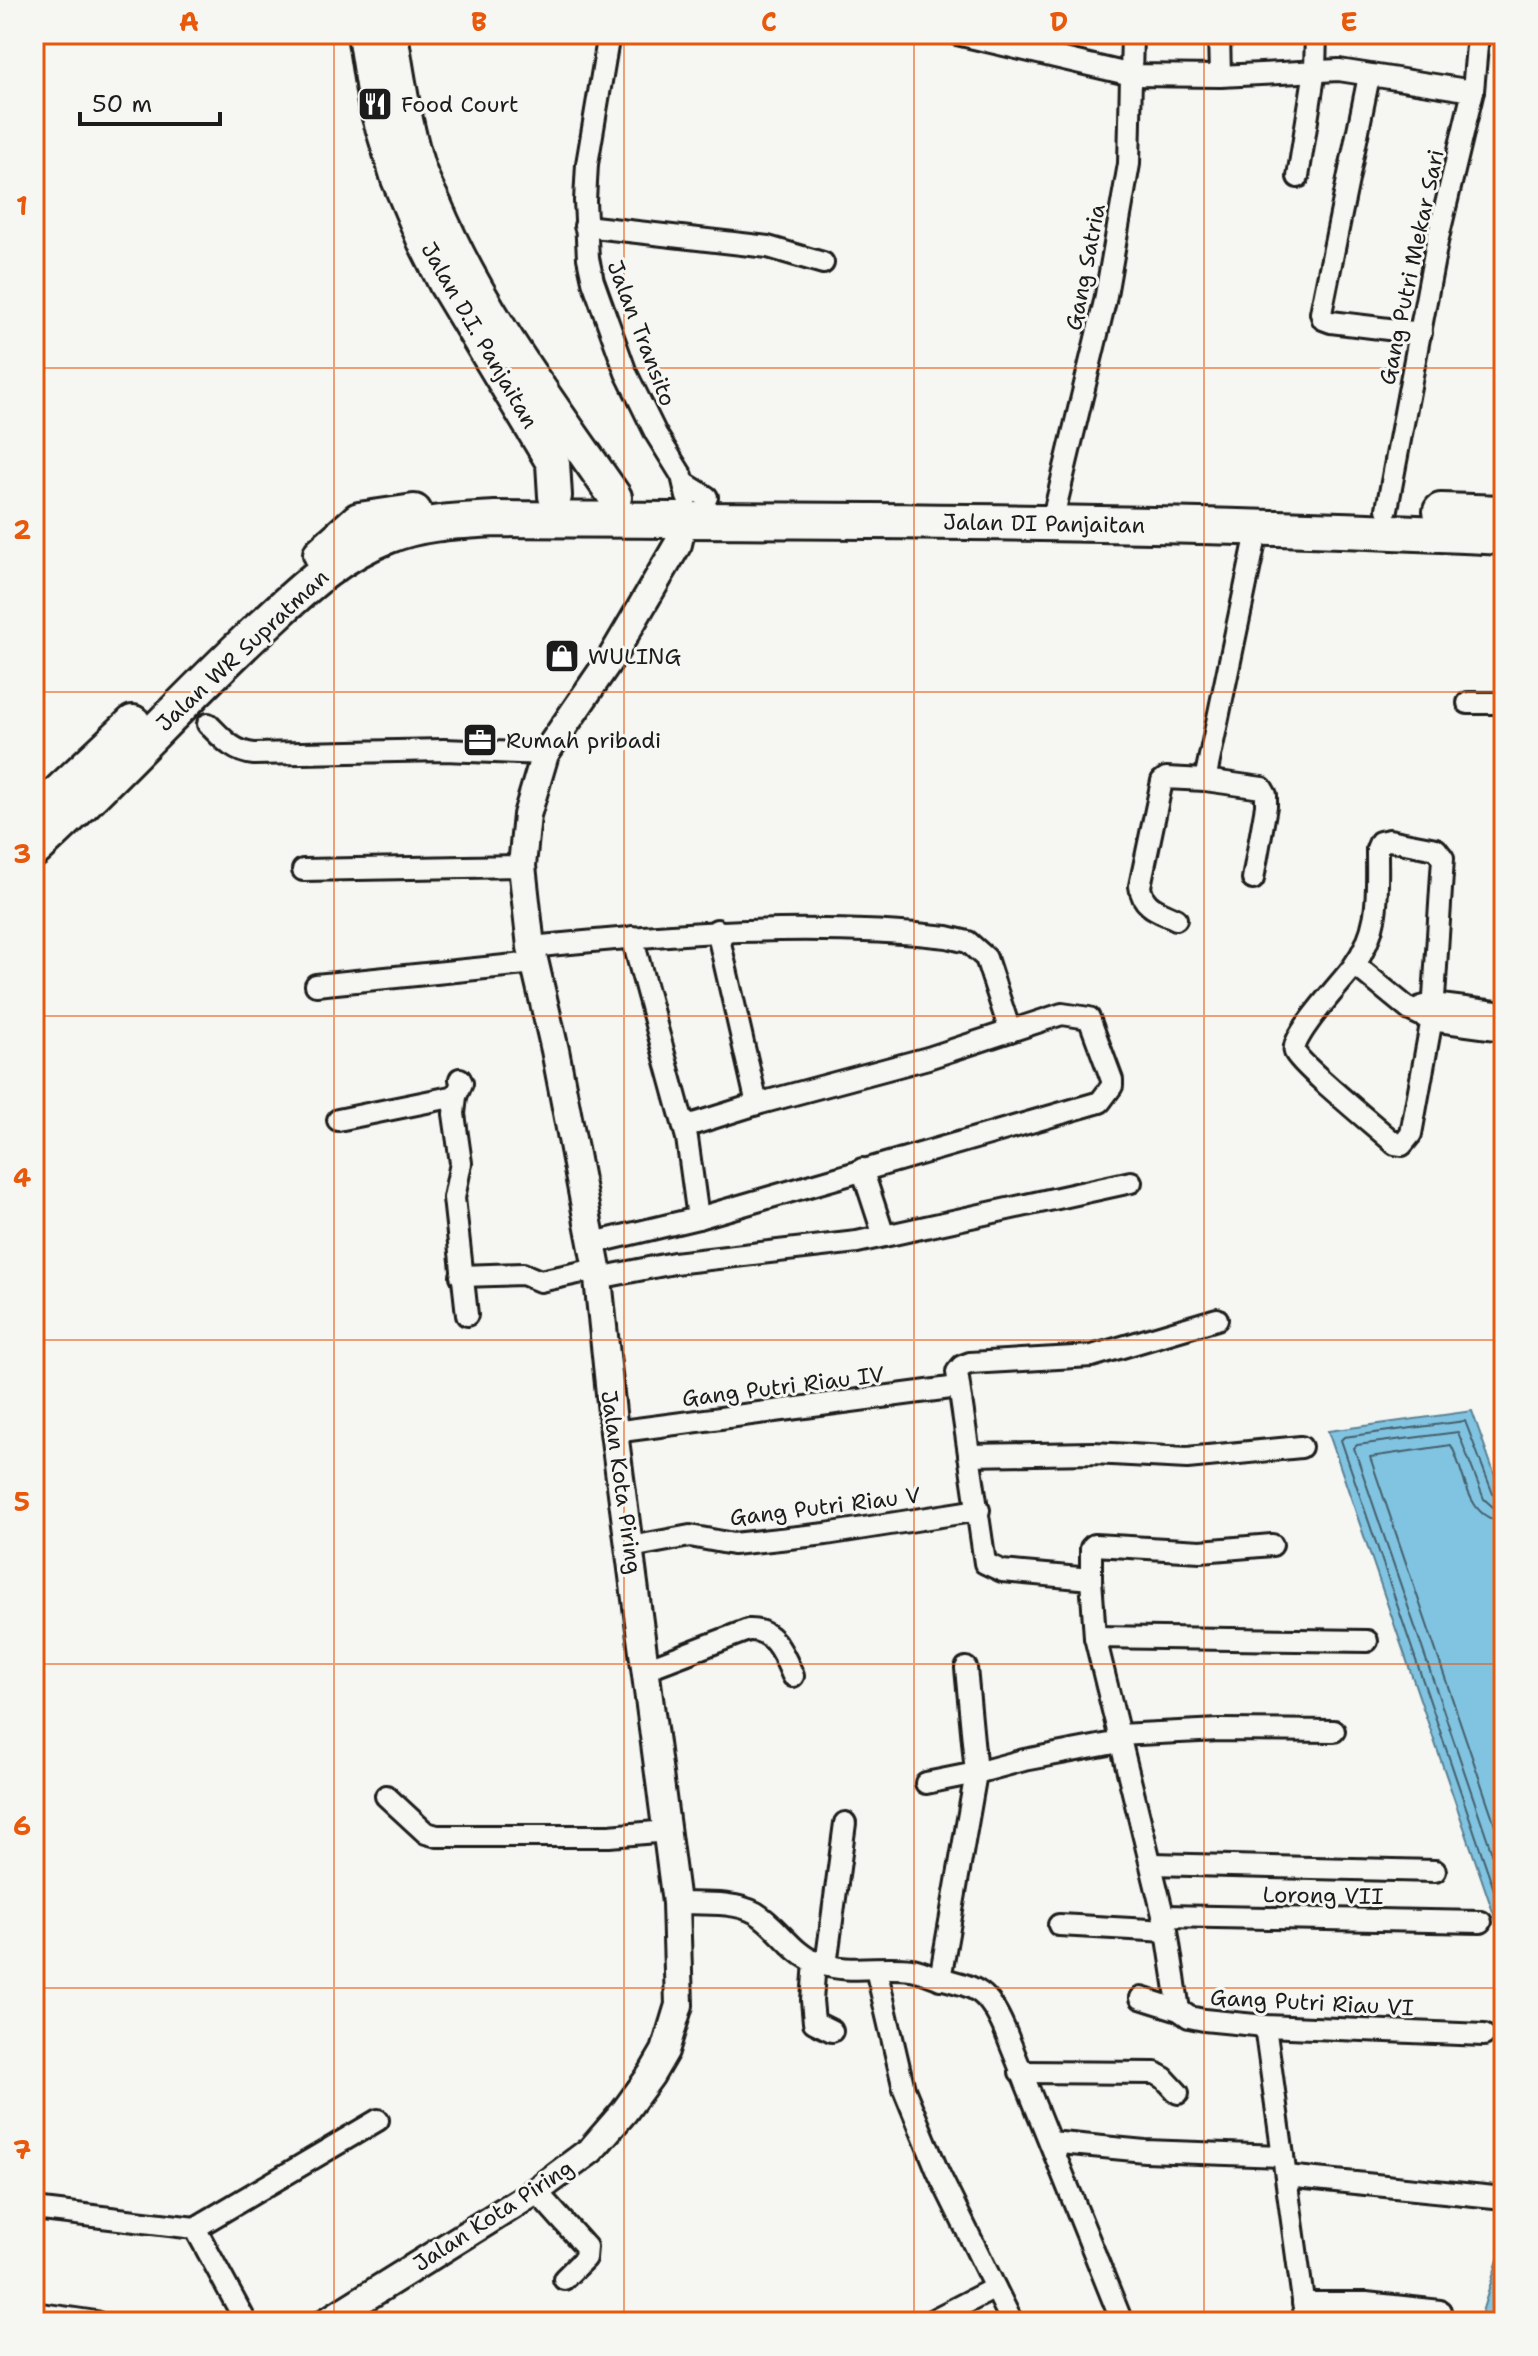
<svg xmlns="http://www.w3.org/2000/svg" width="1538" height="2356" font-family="'Shantell Sans',sans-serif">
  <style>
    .water { fill: #81c4e2; stroke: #598193; stroke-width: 2 }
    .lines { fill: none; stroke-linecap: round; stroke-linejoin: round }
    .shore { stroke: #445f6b; stroke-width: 2 }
    .minor-casing { stroke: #1c1c1c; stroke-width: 26 }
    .tertiary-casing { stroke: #1c1c1c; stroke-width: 32 }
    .primary-casing { stroke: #1c1c1c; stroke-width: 38 }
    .trunk-casing { stroke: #1c1c1c; stroke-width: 40 }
    .minor { stroke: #f6f6f2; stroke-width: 20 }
    .tertiary { stroke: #f6f6f2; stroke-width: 26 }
    .primary { stroke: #f6f6f2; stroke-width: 32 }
    .trunk { stroke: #f6f6f2; stroke-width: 34 }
    .grid { fill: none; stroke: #e8590c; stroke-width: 2; stroke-opacity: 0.55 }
    .labels { text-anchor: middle; stroke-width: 6; stroke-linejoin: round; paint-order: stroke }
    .poi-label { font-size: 22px; fill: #1c1c1c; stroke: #f6f6f2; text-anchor: start }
    .street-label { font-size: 22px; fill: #1c1c1c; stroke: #f6f6f2 }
    .neatline { fill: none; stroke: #e8590c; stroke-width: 3 }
    .grid-label { font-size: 26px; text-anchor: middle; font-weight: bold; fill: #e8590c }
  </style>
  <rect width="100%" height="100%" fill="#f6f6f2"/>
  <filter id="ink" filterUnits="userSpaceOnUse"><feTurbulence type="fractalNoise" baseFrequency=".0125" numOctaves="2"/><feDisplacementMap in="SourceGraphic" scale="16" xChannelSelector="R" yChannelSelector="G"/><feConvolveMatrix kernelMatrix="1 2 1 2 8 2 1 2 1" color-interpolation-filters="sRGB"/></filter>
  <g filter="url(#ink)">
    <g class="water">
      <polygon points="1472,1411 1504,1501 1504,1944 1328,1431"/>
      <polygon points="1504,2226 1504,2322 1479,2322 1500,2253"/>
    </g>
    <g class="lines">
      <g class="shore">
        <polyline points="1504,1499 1493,1494 1465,1421 1344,1437 1341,1440 1504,1919"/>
        <polyline points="1504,1509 1493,1507 1484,1499 1458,1432 1357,1445 1354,1448 1504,1888"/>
        <path d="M 1504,1521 C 1465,1520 1466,1472 1451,1445 L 1370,1457 L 1504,1851"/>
      </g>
      <g class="minor-casing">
        <g id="minor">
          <polyline points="609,34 587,164 585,201 588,258 593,281 626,373 656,434 682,476 687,497"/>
          <polyline points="957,34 1132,75 1220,76 1339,70 1473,91"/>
          <polyline points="1219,34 1220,76"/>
          <polyline points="1369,76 1321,313 1323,319 1331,322 1421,333"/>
          <polyline points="1298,177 1315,70 1316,34"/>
          <polyline points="585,226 768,247 823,263"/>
          <polyline points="686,484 707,497"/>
          <polyline points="1056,505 1105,301 1129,164 1132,34"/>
          <polyline points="1387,509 1437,242 1473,91 1478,34"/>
          <polyline points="1468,703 1504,703"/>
          <path d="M 208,724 C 222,738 233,752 254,754 L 444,750 L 545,754"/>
          <polyline points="1205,780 1262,788 1266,795 1266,806 1253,879"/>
          <path d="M 1389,840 L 1436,849 L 1443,858 L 1433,1013 L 1411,1134 L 1402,1145 L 1395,1144 C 1380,1130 1300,1065 1295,1052 C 1289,1038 1343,981 1353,967 C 1381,929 1377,894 1377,849 L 1380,842 Z"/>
          <polyline points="303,870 522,866"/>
          <path d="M 1176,919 C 1159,911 1142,907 1140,886 L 1162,781 L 1166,778 L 1205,780 L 1258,527"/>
          <polyline points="717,930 757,1104"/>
          <polyline points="632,937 687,1138 698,1218"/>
          <path d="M 531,947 C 670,933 808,922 947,937 L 968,942 L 986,958 L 1010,1031"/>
          <polyline points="1355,965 1410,1010 1431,1020 1504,1030"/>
          <polyline points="316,985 535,963"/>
          <polyline points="1421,1007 1433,1004 1504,1013"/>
          <polyline points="460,1079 462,1083 456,1096 454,1114 461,1163 454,1198 467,1315"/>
          <polyline points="338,1120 456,1096"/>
          <polyline points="862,1169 884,1236"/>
          <polyline points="593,1243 698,1218 1100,1102 1112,1086 1112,1080 1089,1018 1062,1014 928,1058 757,1104 684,1127"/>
          <polyline points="461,1276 523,1274 540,1281 597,1269"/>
          <polyline points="598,1278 674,1263 857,1242 1131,1182"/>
          <polyline points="614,1432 958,1387"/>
          <polyline points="969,1455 1093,1453 1187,1458 1301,1447"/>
          <polyline points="631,1547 690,1536 733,1544 826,1534 979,1510"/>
          <polyline points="1091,1579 1091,1548 1094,1545 1201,1551 1272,1545"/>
          <polyline points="1095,1637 1367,1641"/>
          <path d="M 646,1669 L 748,1630 C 775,1628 784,1656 793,1676"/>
          <polyline points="1118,1735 1220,1730 1334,1731"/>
          <polyline points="926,1783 976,1773 1024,1760 1120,1742"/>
          <polyline points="386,1796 426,1833 437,1836 609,1836 668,1831"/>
          <polyline points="1152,1864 1435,1871"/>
          <path d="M 676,1903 C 700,1904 735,1901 756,1913 C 779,1927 792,1954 818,1963 C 848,1974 880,1965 911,1969 C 921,1970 930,1976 940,1978 C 978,1988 987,1990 1004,2028 L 1122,2322"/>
          <polyline points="1164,1916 1481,1922"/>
          <polyline points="1059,1925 1167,1931"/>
          <polyline points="815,1962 812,2000 814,2022 832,2031"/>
          <polyline points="826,1965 845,1823"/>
          <polyline points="876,1969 904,2089 938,2172 1012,2322"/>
          <polyline points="940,1979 976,1773 966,1668"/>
          <polyline points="1141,1998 1179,2010 1189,2017 1204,2020 1265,2026 1484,2035"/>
          <polyline points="1179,2010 1167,1931 1095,1637 1091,1579 1002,1571 985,1563 957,1372 962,1366 970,1363 1092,1356 1217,1319"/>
          <polyline points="1265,2026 1306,2322"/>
          <polyline points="1020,2072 1155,2073 1164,2078 1178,2093"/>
          <polyline points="1050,2142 1145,2151 1283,2156"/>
          <polyline points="1286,2176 1504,2198"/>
          <polyline points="536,2191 586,2247 585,2258 564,2279"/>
          <polyline points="34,2209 195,2228"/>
          <polyline points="1303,2303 1366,2303 1440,2311"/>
          <polyline points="34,2313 96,2322"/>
          <polyline points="246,2322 195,2228 378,2120"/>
          <polyline points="929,2322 995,2288"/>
        </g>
      </g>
      <g class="tertiary-casing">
        <polyline id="tertiary" points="326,2322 536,2191 591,2150 624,2112 651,2075 665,2051 679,2005 676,1903 614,1432 597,1269 555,1050 531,947 522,866 527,815 545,754 613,655 678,544 684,518"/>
      </g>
      <g class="primary-casing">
        <g id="primary">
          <polyline points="364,34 375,104 398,179 424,241 446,285 553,463 555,496"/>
          <path d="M 391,34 C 398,76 404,119 416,160 C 420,176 428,191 435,205 C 479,311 550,403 615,497"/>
        </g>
      </g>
      <g class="trunk-casing">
        <g id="trunk">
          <polyline points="1441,511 1504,513"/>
          <polyline points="321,554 359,520 414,512"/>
          <polyline points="34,816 133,723"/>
          <path d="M 34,850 C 111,780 180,703 256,632 C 298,594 333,557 387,536 C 421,522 459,521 495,519 C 832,521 1168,520 1504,537"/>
        </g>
      </g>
      <use href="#minor" class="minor"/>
      <use href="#tertiary" class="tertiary"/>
      <use href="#primary" class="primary"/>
      <use href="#trunk" class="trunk"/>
    </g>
  </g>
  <path class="grid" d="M 334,34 L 334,2322M 624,34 L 624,2322M 914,34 L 914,2322M 1204,34 L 1204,2322M 34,368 L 1504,368M 34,692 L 1504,692M 34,1016 L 1504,1016M 34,1340 L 1504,1340M 34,1664 L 1504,1664M 34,1988 L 1504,1988"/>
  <defs>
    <g id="restaurant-square" transform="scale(1.8)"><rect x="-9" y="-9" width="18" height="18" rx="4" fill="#1c1c1c" stroke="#f6f6f2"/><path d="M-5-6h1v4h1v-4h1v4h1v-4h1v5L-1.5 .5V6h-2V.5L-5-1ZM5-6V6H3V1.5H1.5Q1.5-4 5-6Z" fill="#fff"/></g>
    <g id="shop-square" transform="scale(1.8)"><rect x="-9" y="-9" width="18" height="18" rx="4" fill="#1c1c1c" stroke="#f6f6f2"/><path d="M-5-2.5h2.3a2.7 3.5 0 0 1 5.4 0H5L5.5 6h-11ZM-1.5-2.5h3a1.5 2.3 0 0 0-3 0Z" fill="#fff"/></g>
    <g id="office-square" transform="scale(1.8)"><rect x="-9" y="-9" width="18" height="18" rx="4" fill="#1c1c1c" stroke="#f6f6f2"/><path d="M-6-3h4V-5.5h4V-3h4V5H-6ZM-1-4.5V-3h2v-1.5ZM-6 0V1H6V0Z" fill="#fff"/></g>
  </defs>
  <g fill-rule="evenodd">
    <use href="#restaurant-square" x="375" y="104"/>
    <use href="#shop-square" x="562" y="656"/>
    <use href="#office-square" x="480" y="740"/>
  </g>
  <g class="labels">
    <g class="poi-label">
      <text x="401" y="112">Food Court</text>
      <text x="588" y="664">WULING</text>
      <text x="506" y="748">Rumah pribadi</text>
    </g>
    <g class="street-label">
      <text transform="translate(1085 267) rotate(-79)" y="8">Gang Satria</text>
      <text transform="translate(1411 267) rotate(-78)" y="8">Gang Putri Mekar Sari</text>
      <text transform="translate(642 333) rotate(69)" y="8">Jalan Transito</text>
      <text transform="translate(480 335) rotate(60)" y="8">Jalan D.I. Panjaitan</text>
      <text transform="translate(1044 523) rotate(1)" y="8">Jalan DI Panjaitan</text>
      <text transform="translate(242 650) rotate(-43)" y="8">Jalan WR Supratman</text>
      <text transform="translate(783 1386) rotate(-7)" y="8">Gang Putri Riau IV</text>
      <text transform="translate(622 1482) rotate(82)" y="8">Jalan Kota Piring</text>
      <text transform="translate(825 1506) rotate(-7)" y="8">Gang Putri Riau V</text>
      <text transform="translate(1323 1895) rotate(1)" y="8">Lorong VII</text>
      <text transform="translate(1312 2002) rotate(3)" y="8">Gang Putri Riau VI</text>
      <text transform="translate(493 2215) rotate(-33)" y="8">Jalan Kota Piring</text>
    </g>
  </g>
  <rect width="1538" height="2356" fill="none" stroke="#f6f6f2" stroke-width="88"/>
  <path d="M80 112v12h140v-12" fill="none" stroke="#1c1c1c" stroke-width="4"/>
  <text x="92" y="112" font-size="24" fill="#1c1c1c" stroke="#f6f6f2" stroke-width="6" paint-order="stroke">50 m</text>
  <rect x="44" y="44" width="1450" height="2268" class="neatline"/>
  <g class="grid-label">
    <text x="189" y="31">A</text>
    <text x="479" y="31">B</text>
    <text x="769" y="31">C</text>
    <text x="1059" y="31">D</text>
    <text x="1349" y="31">E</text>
    <text x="22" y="215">1</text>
    <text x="22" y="539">2</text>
    <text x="22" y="863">3</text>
    <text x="22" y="1187">4</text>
    <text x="22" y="1511">5</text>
    <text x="22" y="1835">6</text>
    <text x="22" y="2159">7</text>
  </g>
</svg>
